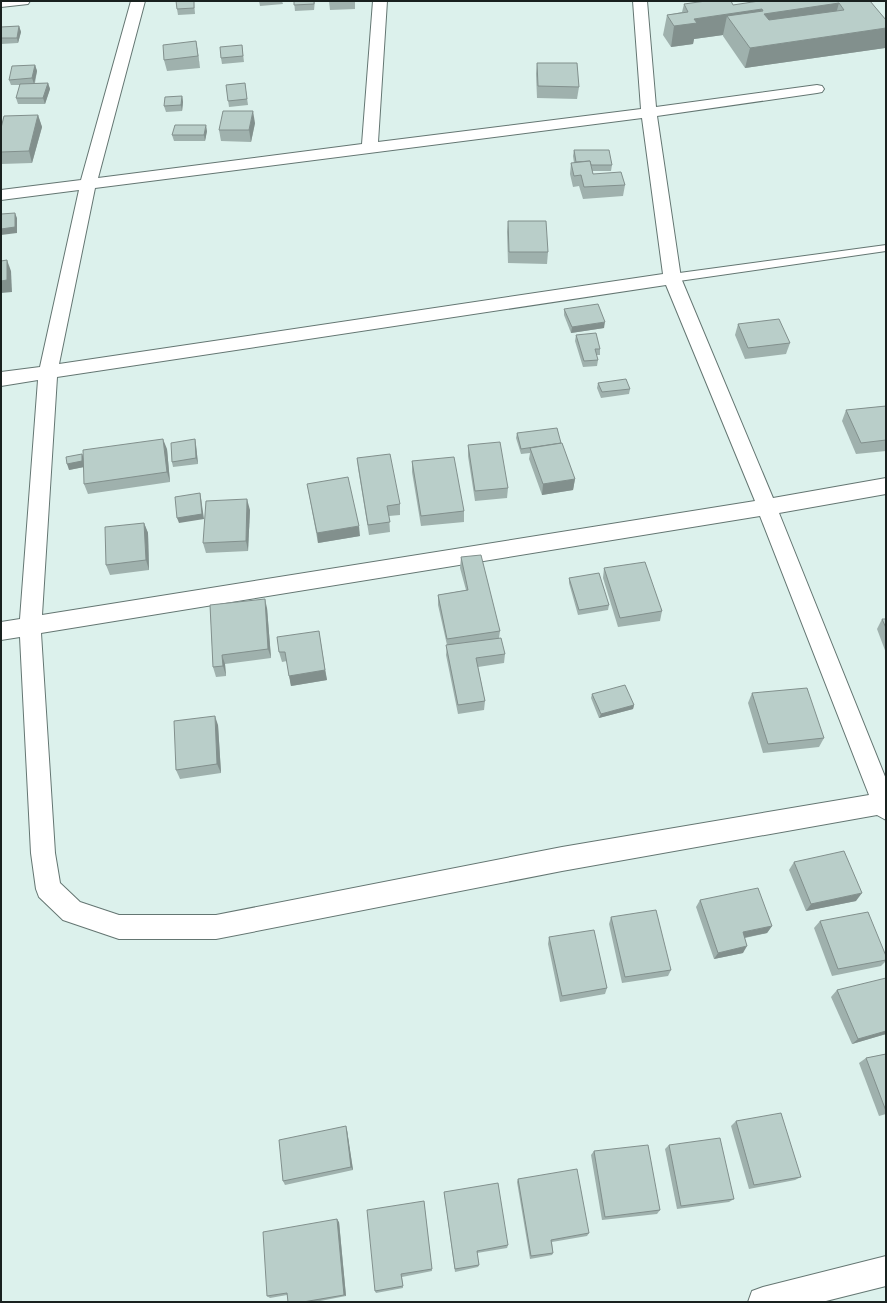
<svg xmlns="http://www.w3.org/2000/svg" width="887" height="1303" font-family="Raleway,sans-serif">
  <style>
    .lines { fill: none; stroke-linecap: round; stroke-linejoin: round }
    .service-casing { stroke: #647672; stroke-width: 2 }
    .minor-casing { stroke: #647672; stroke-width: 2 }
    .service { fill: #fff; fill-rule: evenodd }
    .minor { fill: #fff; fill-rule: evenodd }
    .wall { fill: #9fb1ad }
    .shaded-wall { fill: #82908d }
    .building { fill: #b9cec9; stroke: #82908d; fill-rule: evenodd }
  </style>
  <rect width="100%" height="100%" fill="#dcf1ec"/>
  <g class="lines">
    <g class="service-casing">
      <polygon id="service" points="886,245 886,251 672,282 668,281 666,278 668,275 672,274"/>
    </g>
    <g class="minor-casing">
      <g id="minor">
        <polygon points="1,1 30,1 28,4 1,7"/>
        <path d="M 131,1 L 145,1 L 98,178 L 362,144 L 373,1 L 387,1 L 378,142 L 641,109 L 633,1 L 647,1 L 656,107 L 817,85 L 822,86 L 824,89 L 822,92 L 817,93 L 657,116 L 681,278 L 773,498 L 886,478 L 886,494 L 779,513 L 886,779 L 886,820 L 877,815 L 562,871 L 216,939 L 119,939 L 63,920 L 39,897 L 36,889 L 31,853 L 20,637 L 1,640 L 1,622 L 20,619 L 38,380 L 1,386 L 1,372 L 40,367 L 79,190 L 1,200 L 1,190 L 81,180 ZM 642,118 L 663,274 L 59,364 L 95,188 ZM 666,285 L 755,501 L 42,615 L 57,377 ZM 760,516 L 869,795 L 562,847 L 216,915 L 119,915 L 80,902 L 60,883 L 55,853 L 41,633 Z"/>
        <polygon points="886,1256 886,1286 822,1302 748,1302 752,1291 763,1287"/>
      </g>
    </g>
    <use href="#service" class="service"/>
    <use href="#minor" class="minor"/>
  </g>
  <g class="wall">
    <polygon points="176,1 194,1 195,14 178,15 177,9"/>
    <polygon points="259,1 282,1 283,4 260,6"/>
    <polygon points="294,1 315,1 314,10 295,11"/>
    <polygon points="329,1 355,1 355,9 330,10"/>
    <polygon points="870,1 886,20 886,46 885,48 745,68 723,36 723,35 694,39 693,44 671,47 663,35 667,15 682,12 684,4 733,5"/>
    <polygon points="19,26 21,32 18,43 1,44 1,27"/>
    <polygon points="196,41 200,68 167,71 164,60"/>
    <polygon points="242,45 244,62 222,64 221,58"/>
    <polygon points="537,63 579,87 577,99 537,98 536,74"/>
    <polygon points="35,65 37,71 35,83 48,83 50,89 45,104 18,104 16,98 20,85 11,85 9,80"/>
    <polygon points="245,83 248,105 229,107 226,85"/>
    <polygon points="182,96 183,102 182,111 166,112 164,106"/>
    <polygon points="38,115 42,127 32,163 1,164 1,128"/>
    <polygon points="255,123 251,142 221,141 219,130"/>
    <polygon points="207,131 205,141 174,141 172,135"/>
    <polygon points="574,150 612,165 611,171 592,171 593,174 625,185 623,196 583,199 579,186 573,187 570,174 571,163 574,163 573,156"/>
    <polygon points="508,221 548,252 547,264 508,263 507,232"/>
    <polygon points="564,309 604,328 571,333 564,315"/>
    <polygon points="738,324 790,343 786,354 745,359 735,335"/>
    <polygon points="576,335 600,349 600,355 596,355 598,360 597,366 583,367 575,341"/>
    <polygon points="598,383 630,389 629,394 601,398 597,388"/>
    <polygon points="886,406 886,451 856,454 842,421 846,410"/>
    <polygon points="517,433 561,443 575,479 573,490 542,495 529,459 530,453 521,454 516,438"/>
    <polygon points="195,439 196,445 198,464 173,467 172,462"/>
    <polygon points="468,445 508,488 507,498 475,501 468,456"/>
    <polygon points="167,449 170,482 88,494 84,484 84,467 69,470 82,454 83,458"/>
    <polygon points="357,458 400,504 400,515 389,516 390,532 369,535 358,468"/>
    <polygon points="412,461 464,511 464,522 421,526 412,472"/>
    <polygon points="307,484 360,536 318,543"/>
    <polygon points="250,510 248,551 206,553 203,543"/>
    <polygon points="144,523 148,533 149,570 110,575 106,565"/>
    <polygon points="461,557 500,631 499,638 505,654 504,663 478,667 485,701 484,710 458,714 446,655 447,645 438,605 438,595 466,590 460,568"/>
    <polygon points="604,568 662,611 660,621 618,627 603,578"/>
    <polygon points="569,578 609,605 608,610 578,615 569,583"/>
    <polygon points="210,605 267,608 271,658 225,664 226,676 216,677 213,667"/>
    <polygon points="882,619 886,619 886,653 877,629"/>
    <polygon points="319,631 327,680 291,686 287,661 282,662 279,652"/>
    <polygon points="752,693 824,738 819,747 763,753 748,703"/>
    <polygon points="592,694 634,705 633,709 599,718 591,698"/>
    <polygon points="218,725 221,773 180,779 176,770"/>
    <polygon points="794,862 856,901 806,911 789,870"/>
    <polygon points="700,900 772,926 767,933 745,938 743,953 714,959 696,907"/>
    <polygon points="611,917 671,970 668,976 622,983 609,924"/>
    <polygon points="820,921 886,956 886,961 881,966 832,976 814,928"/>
    <polygon points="549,937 607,988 605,994 560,1002 548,944"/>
    <polygon points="837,990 886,1034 852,1044 831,997"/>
    <polygon points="886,1054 886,1114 879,1116 859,1063 866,1058"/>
    <polygon points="736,1121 801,1177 795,1180 749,1189 731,1126"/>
    <polygon points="347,1130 353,1170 285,1185 283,1181"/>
    <polygon points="669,1145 734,1199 729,1202 677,1209 665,1149"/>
    <polygon points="594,1151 660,1210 657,1214 602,1220 591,1155"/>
    <polygon points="518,1179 589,1233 587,1236 552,1242 553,1253 552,1255 530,1259 517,1182"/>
    <polygon points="444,1192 508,1245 507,1248 477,1253 479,1265 478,1267 455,1272"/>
    <polygon points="424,1201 432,1271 402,1277 403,1288 376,1293 375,1291"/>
    <polygon points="339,1222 346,1296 315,1302 288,1302 287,1295 270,1298 267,1296"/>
  </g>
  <g class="shaded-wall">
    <polygon points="839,3 833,24 760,34 764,14"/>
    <polygon points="762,9 757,30 727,16 723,35 694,39 693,44 671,47 674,26 694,19"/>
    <polygon points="19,26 21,32 18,43 17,38"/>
    <polygon points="886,28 886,46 885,48 745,68 750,48"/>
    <polygon points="196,41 198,53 200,68 198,56"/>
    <polygon points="35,65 37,71 34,84 32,78"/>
    <polygon points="48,83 50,89 45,104 43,98"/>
    <polygon points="182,96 183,102 182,111 181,105"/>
    <polygon points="253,111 255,123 251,142 249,130"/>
    <polygon points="38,115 42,127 32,163 29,151"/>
    <polygon points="206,125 207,131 205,141 204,135"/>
    <polygon points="15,213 17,218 17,233 1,235 1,229"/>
    <polygon points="7,260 11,271 12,292 1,293 1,281"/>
    <polygon points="605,322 604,328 571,333 572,327"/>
    <polygon points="163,439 167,449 170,482 167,472"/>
    <polygon points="195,439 196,445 198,464 196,458"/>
    <polygon points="82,454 84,459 84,467 69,470 67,464"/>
    <polygon points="575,479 573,490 542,495 543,484"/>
    <polygon points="200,493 201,498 204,519 179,523 177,518"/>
    <polygon points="247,499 250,510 248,551 246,541"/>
    <polygon points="144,523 148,533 149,570 146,560"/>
    <polygon points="359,526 360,536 318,543 317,533"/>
    <polygon points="265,599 267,608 271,658 268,649"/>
    <polygon points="222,655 225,664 226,676 223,666"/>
    <polygon points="325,670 327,680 291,686 289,676"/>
    <polygon points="634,705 633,709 599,718 601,714"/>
    <polygon points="215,716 218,725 221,773 217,764"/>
    <polygon points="862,893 856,901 806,911 811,904"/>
    <polygon points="772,926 767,933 738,939 743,932"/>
    <polygon points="747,946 743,953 714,959 718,953"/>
    <polygon points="886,1031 886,1034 852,1044 858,1039"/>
    <polygon points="346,1126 347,1130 353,1170 351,1167"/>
    <polygon points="337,1219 339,1222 346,1296 344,1295"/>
  </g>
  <g class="building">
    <polygon points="176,1 194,1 194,8 177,9"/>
    <polygon points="294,1 314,1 314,4 294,5"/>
    <path d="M 706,1 L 731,1 L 733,5 L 759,1 L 870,1 L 886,20 L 886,28 L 750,48 L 727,16 L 763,11 L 762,9 L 694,19 L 697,23 L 674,26 L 667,15 L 688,12 L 684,4 ZM 839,3 L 844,10 L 769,20 L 764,14 Z"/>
    <polygon points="19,26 17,38 1,38 1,27"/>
    <polygon points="196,41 198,56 164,60 163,45"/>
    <polygon points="242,45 243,56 221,58 220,47"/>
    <polygon points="537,63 577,63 579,87 538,86"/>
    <polygon points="35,65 32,78 9,80 12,66"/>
    <polygon points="48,83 43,98 16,98 20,84"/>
    <polygon points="245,83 247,99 228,101 226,85"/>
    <polygon points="182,96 181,105 164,106 165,97"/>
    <polygon points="223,111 253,111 249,130 219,130"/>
    <polygon points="38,115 29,151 1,152 1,128 4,116"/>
    <polygon points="175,125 206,125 204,135 172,135"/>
    <polygon points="574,150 609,150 612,165 591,165 590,161 576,162"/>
    <polygon points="590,161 593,174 621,172 625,185 584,187 581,175 574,176 571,163"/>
    <polygon points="15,213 15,227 1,229 1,214"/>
    <polygon points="508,221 546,221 548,252 509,252"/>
    <polygon points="7,260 7,280 1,281 1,261"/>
    <polygon points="598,304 605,322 572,327 564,309"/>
    <polygon points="779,319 790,343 748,348 738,324"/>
    <polygon points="596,333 600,349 595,349 598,360 584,361 576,335"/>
    <polygon points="626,379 630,389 602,392 598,383"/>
    <polygon points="886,406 886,440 861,443 846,410"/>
    <polygon points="557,428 561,443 521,449 517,433"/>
    <polygon points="163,439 167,472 84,484 83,450"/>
    <polygon points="195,439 196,458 172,462 171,443"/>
    <polygon points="500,442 508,488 475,491 468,445"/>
    <polygon points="562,443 575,479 543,484 530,448"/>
    <polygon points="82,454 82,461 67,464 66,457"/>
    <polygon points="390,454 400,504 387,506 390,522 368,525 357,458"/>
    <polygon points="454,457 464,511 421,516 412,461"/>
    <polygon points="348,477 359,526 317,533 307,484"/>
    <polygon points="200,493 202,514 177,518 175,497"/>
    <polygon points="247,499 246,541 203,543 206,501"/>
    <polygon points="144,523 146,560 106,565 105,527"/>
    <polygon points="481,555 500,631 447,639 438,595 468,590 461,557"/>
    <polygon points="645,562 662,611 620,618 604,568"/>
    <polygon points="599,573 609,605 579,610 569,578"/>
    <polygon points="265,599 268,649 222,655 223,666 213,667 210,605"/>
    <polygon points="882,619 886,619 886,628"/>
    <polygon points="319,631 325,670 289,676 285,652 279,652 277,637"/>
    <polygon points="501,638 505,654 476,658 485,701 458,705 446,645"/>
    <polygon points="625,685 634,705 601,714 592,694"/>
    <polygon points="807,688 824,738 768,744 752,693"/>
    <polygon points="215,716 217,764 176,770 174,721"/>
    <polygon points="844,851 862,893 811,904 794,862"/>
    <polygon points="758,888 772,926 743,932 747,946 718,953 700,900"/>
    <polygon points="656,910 671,970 625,977 611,917"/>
    <polygon points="868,912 886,956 886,960 838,969 820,921"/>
    <polygon points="594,930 607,988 562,996 549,937"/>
    <polygon points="886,978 886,1031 858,1039 837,990"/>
    <polygon points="886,1054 886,1111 866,1058"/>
    <polygon points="781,1113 801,1177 754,1185 736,1121"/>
    <polygon points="346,1126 351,1167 283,1181 279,1140"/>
    <polygon points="720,1138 734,1199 681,1206 669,1145"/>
    <polygon points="648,1145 660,1210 605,1217 594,1151"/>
    <polygon points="577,1169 589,1233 551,1240 553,1253 531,1256 518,1179"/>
    <polygon points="498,1183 508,1245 477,1251 479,1265 455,1269 444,1192"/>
    <polygon points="424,1201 432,1269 401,1274 403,1286 375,1291 367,1210"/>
    <polygon points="337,1219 344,1295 303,1302 288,1302 287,1293 267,1296 263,1232"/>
  </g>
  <rect width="887" height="1303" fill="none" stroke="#19211f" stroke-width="4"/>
</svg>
